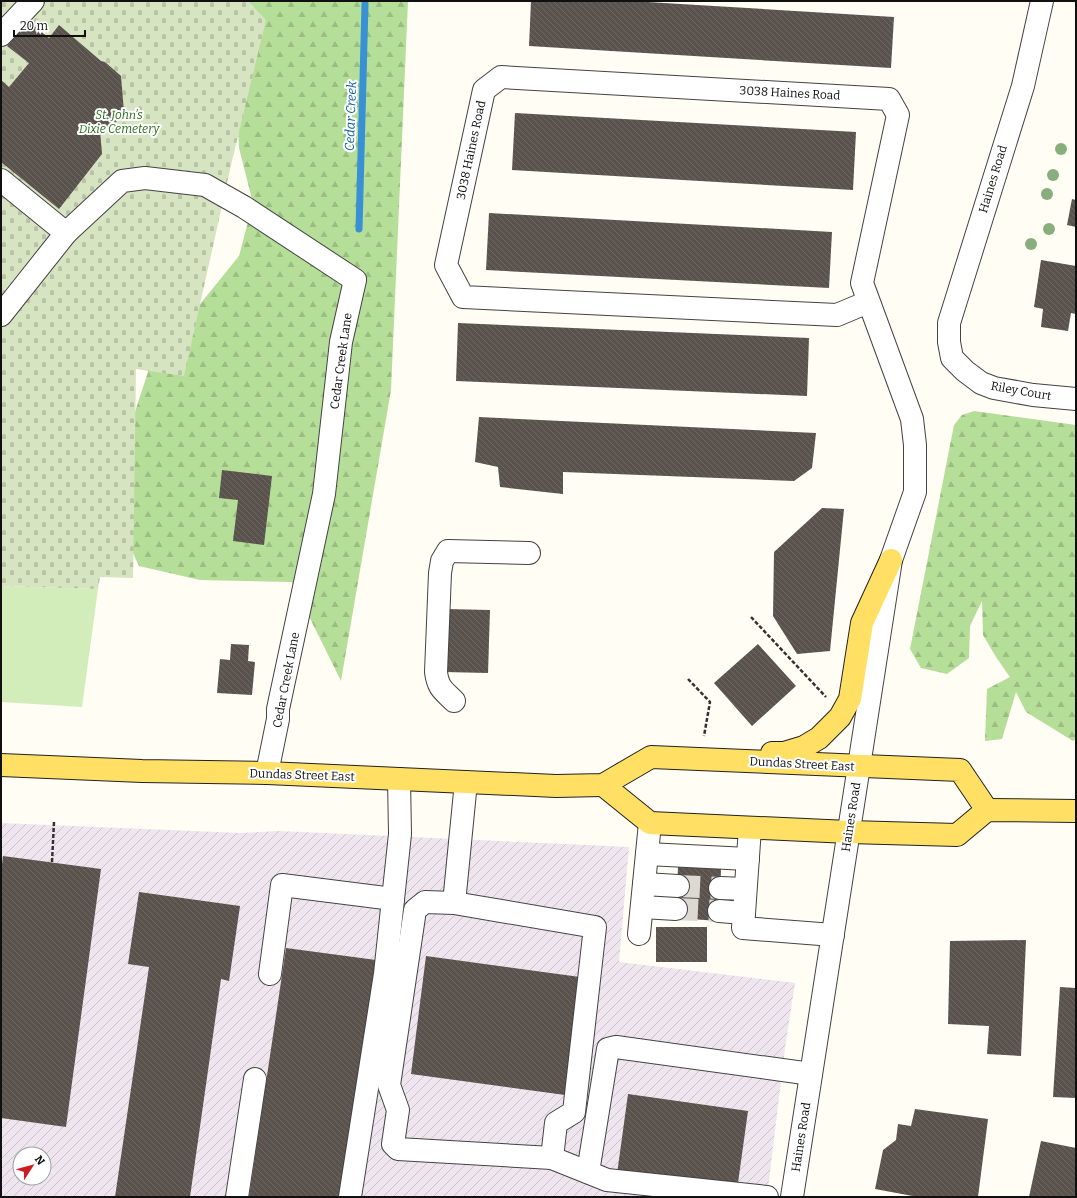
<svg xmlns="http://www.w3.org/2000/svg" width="1077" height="1198" font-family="Bitter,serif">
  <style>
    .industrial { fill: url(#industrial-furrows); fill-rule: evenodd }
    .grass { fill: #d2edba }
    .forest { fill: url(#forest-firs) }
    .cemetery { fill: url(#cemetery-stones) }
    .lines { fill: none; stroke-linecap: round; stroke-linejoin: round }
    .stream { stroke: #3890d5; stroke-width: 7 }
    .building { fill: url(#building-back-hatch) }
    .minor-tunnel { stroke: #dbd9d2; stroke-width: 22; stroke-dasharray: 22 11; stroke-linecap: butt }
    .minor-casing { stroke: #434343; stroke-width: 24 }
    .major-casing { stroke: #212121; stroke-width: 24 }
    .path { stroke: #323232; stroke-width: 2.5; stroke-dasharray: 4 2; stroke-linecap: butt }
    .minor { stroke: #fff; stroke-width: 22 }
    .major { stroke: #ffdf64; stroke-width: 22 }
    .tree { fill: #89ae7d }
    .labels { text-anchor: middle; stroke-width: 4; stroke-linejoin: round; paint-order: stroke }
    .street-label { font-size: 12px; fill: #101010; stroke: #fff }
    .park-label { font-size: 12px; font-style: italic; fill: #296d1b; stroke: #fff }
    .water-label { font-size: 13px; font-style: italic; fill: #1162ab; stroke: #fff }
  </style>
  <defs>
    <pattern id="industrial-furrows" width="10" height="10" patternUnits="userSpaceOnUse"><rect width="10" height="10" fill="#eee5ef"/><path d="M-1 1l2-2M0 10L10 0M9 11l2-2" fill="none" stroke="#cbc3cc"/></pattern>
    <pattern id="forest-firs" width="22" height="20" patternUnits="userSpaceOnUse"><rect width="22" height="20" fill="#b5de98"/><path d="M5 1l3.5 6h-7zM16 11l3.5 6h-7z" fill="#9bbd82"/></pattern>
    <pattern id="cemetery-stones" width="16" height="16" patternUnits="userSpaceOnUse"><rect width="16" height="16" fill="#d7e4c2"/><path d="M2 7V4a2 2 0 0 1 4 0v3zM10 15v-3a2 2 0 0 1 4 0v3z" fill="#b8c3a6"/></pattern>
    <pattern id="building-back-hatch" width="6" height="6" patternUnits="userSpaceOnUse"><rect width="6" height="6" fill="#5a524c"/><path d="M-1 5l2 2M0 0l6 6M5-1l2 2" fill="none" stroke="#6d6661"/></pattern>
  </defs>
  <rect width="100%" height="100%" fill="#fffdf4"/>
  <path class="industrial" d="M 1,823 L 240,833 L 279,831 L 629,847 L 619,962 L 795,983 L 785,1048 L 767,1197 L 1,1197 ZM 20,1154 L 44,1154 L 44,1178 L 20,1178 Z"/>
  <polygon class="grass" points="1,586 98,589 82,707 1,702"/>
  <g class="forest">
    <polygon points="155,1 408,1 391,390 341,681 292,582 200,580 139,566 112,508 130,427 150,366 239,256 253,203 239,148 236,78"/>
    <polygon points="974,411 1076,425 1076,739 1073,741 1026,712 1016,692 1002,739 985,741 987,689 1010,677 996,657 983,635 982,601 970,626 969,658 947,674 921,668 910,649 954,425 962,415"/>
  </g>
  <polygon class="cemetery" points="1,1 250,1 250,3 266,20 232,161 184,376 136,369 133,578 100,577 98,589 1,586"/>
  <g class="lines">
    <polyline class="stream" points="359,229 365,4"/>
  </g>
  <g class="building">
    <polygon points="531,1 631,1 894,17 891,68 529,46"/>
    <polygon points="28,21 49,38 59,25 101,61 105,62 121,76 124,112 112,127 100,130 102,154 59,209 1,162 1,80 9,87 29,63 7,46"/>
    <polygon points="515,113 856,132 853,190 512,170"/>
    <polygon points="1072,199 1076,200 1076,227 1067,225"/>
    <polygon points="489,213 832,232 829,288 486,270"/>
    <polygon points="1041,260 1076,266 1076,314 1071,313 1068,331 1041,327 1043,309 1034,307"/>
    <polygon points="458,323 809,338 807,396 456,381"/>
    <polygon points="479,417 816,433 812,468 794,481 563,472 563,494 500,487 498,467 475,462"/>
    <polygon points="222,470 272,476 264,545 233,541 238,500 219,498"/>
    <polygon points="822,508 844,509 830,651 797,654 773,616 774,552"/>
    <polygon points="446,609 490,610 488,673 444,672"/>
    <polygon points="231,644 249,645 248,661 255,662 252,695 217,693 220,659 230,660"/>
    <polygon points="758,644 796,686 752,726 714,683"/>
    <polygon points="3,856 101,869 66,1127 1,1118 1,873"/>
    <polygon points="678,867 721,869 719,921 676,918"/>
    <polygon points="139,892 240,906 229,981 221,979 190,1197 115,1197 149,967 128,964"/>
    <rect x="656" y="927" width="51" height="35"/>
    <polygon points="1026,940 1021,1056 987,1054 989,1026 948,1024 950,941"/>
    <polygon points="286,948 376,960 342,1197 249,1197"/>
    <polygon points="426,956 580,977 565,1095 411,1074"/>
    <polygon points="1060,987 1076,988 1076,1098 1053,1097"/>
    <polygon points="628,1094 748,1111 737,1190 617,1174"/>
    <polygon points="915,1109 988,1119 978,1197 918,1197 875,1189 883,1150 896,1140 898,1124 911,1126"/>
    <polygon points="1041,1141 1076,1148 1076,1197 1029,1197"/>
  </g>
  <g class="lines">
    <g class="minor-tunnel">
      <polyline points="678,886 720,888"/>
      <polyline points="676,909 719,911"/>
    </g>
    <g class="minor-casing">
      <g id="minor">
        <polyline points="1042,1 1023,86 949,323 949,342 952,358 965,371 981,383 994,388 1033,395 1076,399"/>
        <polyline points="1,35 33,1"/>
        <polyline points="1,180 66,233"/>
        <polyline points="1,315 66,233 122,181 145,178 205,185 244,207 355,280 341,342 324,494 278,709 278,719 267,773"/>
        <path d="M 454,701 C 443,690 438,688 436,672 L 440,573 L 442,561 L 448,551 L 529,553"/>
        <polyline points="750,828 743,928 833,935"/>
        <polyline points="647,854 748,859"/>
        <polyline points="644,884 678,886"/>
        <polyline points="720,888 745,889"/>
        <polyline points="454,903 425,902 415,910 389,1085 398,1110 393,1144 398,1149 552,1158 556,1123 574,1112 595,927 454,903 466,782"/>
        <polyline points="642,907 676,909"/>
        <polyline points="719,911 744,913"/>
        <polyline points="639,934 650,823"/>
        <polyline points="270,974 282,885 393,899"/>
        <polyline points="552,1158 607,1180 767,1197"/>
        <polyline points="588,1172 608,1049 616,1047 811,1074"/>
        <polyline points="237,1197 255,1079"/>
        <polyline points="350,1197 385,974 400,834 399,779"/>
        <polyline points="792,1197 891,560 915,492 915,445 912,419 862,283 898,115 889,99 501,77 484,90 446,265 463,297 837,315 868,302"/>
      </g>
    </g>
    <g class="major-casing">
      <g id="major">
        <polyline points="772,753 784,753 804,747 819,738 840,717 850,699 862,623 891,560"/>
        <polyline points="1,765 142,771 267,773 556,786 603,785 651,757 960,770 987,810"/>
        <polyline points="603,785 650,823 849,832 957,835 987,810 1076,811"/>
      </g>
    </g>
    <g class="path">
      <polyline points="751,617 826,697"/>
      <polyline points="688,679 710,702 704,736"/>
      <polyline points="52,862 54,822"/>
    </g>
    <use href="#minor" class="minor"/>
    <use href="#major" class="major"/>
  </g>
  <g class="tree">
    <circle cx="1061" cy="149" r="6"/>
    <circle cx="1053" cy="175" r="6"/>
    <circle cx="1047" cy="194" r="6"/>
    <circle cx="1049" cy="229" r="6"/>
    <circle cx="1031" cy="244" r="6"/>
  </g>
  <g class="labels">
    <g class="street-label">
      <text transform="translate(790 93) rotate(3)" y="4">3038 Haines Road</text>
      <text transform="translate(471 150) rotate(-78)" y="4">3038 Haines Road</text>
      <text transform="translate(993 179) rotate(-73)" y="4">Haines Road</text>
      <text transform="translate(341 361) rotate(-82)" y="4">Cedar Creek Lane</text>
      <text transform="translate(1021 391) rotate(10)" y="4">Riley Court</text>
      <text transform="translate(286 680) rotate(-79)" y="4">Cedar Creek Lane</text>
      <text transform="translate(802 764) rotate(3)" y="4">Dundas Street East</text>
      <text transform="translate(302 775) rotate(2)" y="4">Dundas Street East</text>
      <text transform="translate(851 817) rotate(-81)" y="4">Haines Road</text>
      <text transform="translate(801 1137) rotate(-81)" y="4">Haines Road</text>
    </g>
    <g class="park-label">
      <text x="119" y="119">St. John’s<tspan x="119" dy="14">Dixie Cemetery</tspan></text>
    </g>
    <g class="water-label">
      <text transform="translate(350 116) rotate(-88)" y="5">Cedar Creek</text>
    </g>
  </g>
  <rect width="1077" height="1198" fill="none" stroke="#101010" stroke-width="4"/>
  <g transform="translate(32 1166) rotate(54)"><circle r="19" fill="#ffffff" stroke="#9f9f9f"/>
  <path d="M0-3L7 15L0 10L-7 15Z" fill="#c91f21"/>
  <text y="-6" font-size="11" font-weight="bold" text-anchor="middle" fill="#101010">N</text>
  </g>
  <path d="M14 30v6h71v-6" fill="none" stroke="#101010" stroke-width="2"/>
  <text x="20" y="30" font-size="12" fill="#101010" stroke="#ffffff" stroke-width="3" paint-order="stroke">20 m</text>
</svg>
